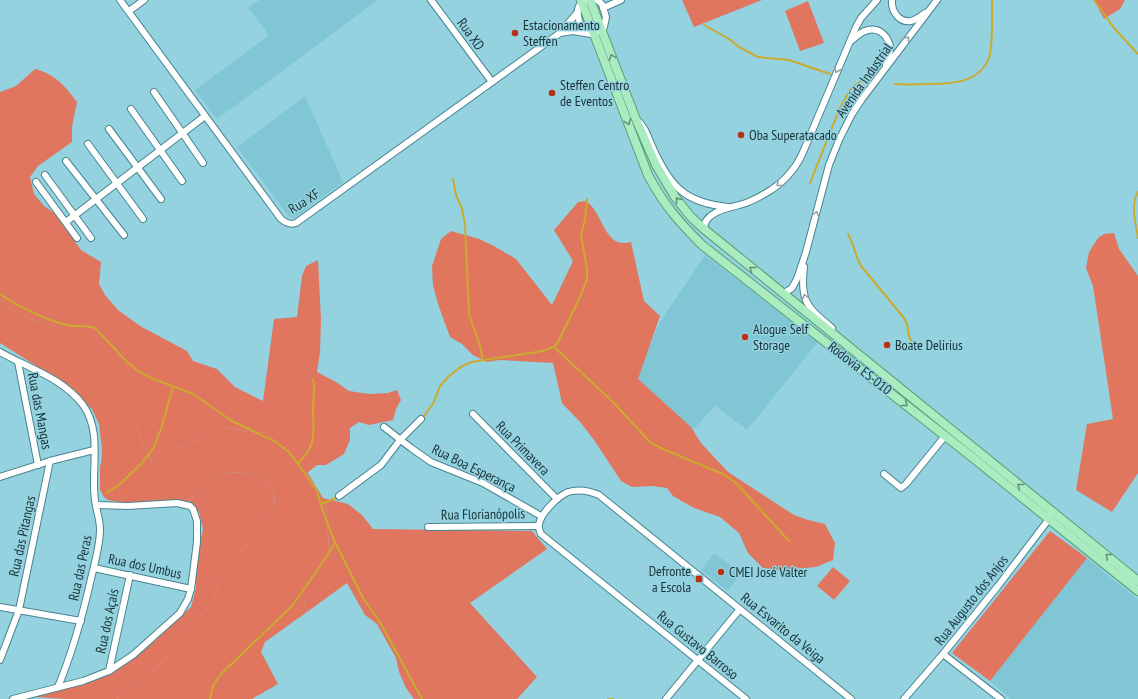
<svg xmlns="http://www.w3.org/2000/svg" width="1138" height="699" font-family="'PT Sans Narrow',sans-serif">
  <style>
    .built { fill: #80c6d5 }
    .green { fill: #e17660 }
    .forest { fill: #e1765f }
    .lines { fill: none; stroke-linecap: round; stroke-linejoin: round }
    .stream { stroke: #cbaa2e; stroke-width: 2 }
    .minor-casing { stroke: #478490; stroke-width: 8 }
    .major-casing { stroke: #53a174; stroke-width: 10 }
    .minor { stroke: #fff; stroke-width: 6 }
    .major { stroke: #abebc0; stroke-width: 8 }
    .oneway { stroke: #97a2a5 }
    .oneway2 { stroke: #628e7b }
    .poi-dot { fill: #bc3115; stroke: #94d2df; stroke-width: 1.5 }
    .labels { text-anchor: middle; stroke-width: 3; stroke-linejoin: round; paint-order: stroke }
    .poi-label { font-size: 14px; fill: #183136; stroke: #94d2df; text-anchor: start }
    .street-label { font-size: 14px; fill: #183136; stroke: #94d2df }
  </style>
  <rect width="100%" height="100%" fill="#94d2df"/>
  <g class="built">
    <polygon points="259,0 378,0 217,119 195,90 269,35 248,8"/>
    <polygon points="305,96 343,182 296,217 291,218 287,214 237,147"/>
    <polygon points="705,255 818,342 747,430 715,406 692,431 636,378 660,322"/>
    <polygon points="714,553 741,573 728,591 701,570"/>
    <polygon points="1087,558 1138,600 1138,699 1011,699 990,681"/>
  </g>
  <g class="green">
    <polygon points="682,0 762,0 694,27"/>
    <polygon points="1094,0 1125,0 1120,9 1104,19"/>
    <polygon points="808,1 824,43 800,51 785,11"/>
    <path d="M 35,69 C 55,74 65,86 77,102 L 72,127 L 72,142 L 38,166 L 30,177 L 34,194 L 44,206 L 56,214 L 81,250 L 101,262 L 99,284 L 105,295 L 118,310 L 140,326 L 187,351 L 193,361 L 217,369 L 235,387 L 263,401 L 274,319 L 297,317 L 302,276 L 306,266 L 318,260 L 321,320 L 320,352 L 317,372 L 336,382 L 349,391 L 369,394 L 388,393 L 397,390 L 401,400 L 396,409 L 393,420 L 369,425 L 359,422 L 350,428 L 350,440 L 344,454 L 326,465 L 317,465 L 307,473 L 304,467 L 267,433 L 226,428 L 211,435 L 177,448 L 153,460 L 149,458 L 137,426 L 130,402 L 62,328 L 20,316 L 0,299 L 0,92 L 16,86 Z"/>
    <polygon points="242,472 262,477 270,484 275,493 274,510 224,574 211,602 202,615 149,677 117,699 65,699 35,697 106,675 148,647 191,607 196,588 195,568 203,529 199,512 188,501 219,474"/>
    <polygon points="332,500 348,504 362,515 373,529 532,531 547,549 470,603 537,677 517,699 414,699 406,688 399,672 396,658 377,624 365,615 347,583 307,612 304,599 313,585 329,549 326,505"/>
    <polygon points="1050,531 1087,558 990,681 952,653"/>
    <polygon points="833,567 850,581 834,600 817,586"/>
  </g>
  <g class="forest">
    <path d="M 586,201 C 604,213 604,250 631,242 L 644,301 L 660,316 L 638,379 L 691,427 L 701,443 L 728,472 L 794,515 L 808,520 L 825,524 L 835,543 L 833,560 L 816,567 L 781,570 L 763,568 L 748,553 L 739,533 L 720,517 L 694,508 L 673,496 L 667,488 L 652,486 L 632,487 L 621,481 L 594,440 L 581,423 L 562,403 L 553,363 L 500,360 L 487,362 L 473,355 L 462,344 L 450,337 L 439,307 L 433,286 L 432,266 L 441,239 L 451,231 L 479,239 L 494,246 L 516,259 L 552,305 L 573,261 L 554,230 L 578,202 Z"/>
    <polygon points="1114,233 1119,249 1138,276 1138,473 1112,512 1076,490 1087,424 1113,419 1093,286 1086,268 1089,252 1098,238 1104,234"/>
    <polygon points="0,299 20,316 62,328 94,347 131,402 137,426 149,458 152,460 177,448 211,435 225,428 267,433 304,467 323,498 332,500 326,505 329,549 324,570 304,599 307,612 265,642 261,652 278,684 252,699 117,699 149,677 202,615 211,602 224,574 274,510 275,493 270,484 262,477 242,472 219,474 188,501 124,503 108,500 104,497 100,490 100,467 101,463 102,450 99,424 92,409 68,386 0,343"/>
  </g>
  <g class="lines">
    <g class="stream">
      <polyline points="1094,0 1114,28 1138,54"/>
      <polyline points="704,25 729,39 739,47 758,57 789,60 830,74"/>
      <path d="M 895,84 C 907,85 918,84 929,84 C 952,84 979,83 989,58 C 993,47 992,13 992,0"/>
      <polyline points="453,179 456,195 462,209 465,224 469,314 480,346 483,360"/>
      <polyline points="810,183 839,110 850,90 861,81"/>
      <path d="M 1138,192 C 1130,205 1136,224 1138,238"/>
      <path d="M 848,234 C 854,244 855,256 861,266 L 904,318 L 907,324 L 909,336 L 914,348"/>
      <path d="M 0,294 C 15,305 48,321 67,325 C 77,327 86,325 95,328 L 127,362 L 138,371 L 149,377 L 193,394 L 232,421 L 276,442 L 290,453 L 316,489 L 326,520 L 335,542 L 363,598 L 380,622 L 422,699"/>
      <polyline points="554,347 613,402 651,443 663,449 723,474 735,482 789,541"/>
      <polyline points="422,419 434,402 440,386 448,377 462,366 472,362 543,351 553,347 557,344 581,295 587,279 587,269 581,235 585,220 587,199"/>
      <path d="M 298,463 C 318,444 313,433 313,408 C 313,396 316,391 313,379"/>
      <polyline points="106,493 119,485 143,462 154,447 161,429 173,387"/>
      <polyline points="321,504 338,497"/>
      <polyline points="210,699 213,686 220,675 292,606 327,556 335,542"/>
      <polyline points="608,699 613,699"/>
    </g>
    <g class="minor-casing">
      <g id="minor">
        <path d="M 120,0 L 281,219 C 286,223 290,225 296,223 L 560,33 L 577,13"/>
        <polyline points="431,0 492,82"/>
        <path d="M 892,0 C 891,11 899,23 911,21 C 916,20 921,16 925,13"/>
        <path d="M 585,1 C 572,7 579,23 585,32"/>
        <polyline points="603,8 621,0"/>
        <polyline points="129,11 144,0"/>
        <polyline points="560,33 573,31 591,34 602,30 604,27 606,17 602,4 597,0"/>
        <path d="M 851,41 C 861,31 875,23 886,37 C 888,40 889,43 890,46 C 891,52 888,59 886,65"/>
        <polyline points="154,92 203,163"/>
        <polyline points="131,109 182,181"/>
        <path d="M 635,118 C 645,126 647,135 652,146 C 669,185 684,203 728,207"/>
        <polyline points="109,129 161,199"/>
        <polyline points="88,144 143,219"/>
        <polyline points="66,161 124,235"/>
        <polyline points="45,175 91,238"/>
        <polyline points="36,182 77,238"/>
        <polyline points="66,222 205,116"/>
        <path d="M 704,229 C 704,210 732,208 746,203 C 754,200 763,195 771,190 C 786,180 797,167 804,150 L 856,27 L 861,18 L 877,0"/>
        <path d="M 804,267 C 800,302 807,307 832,328"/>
        <polyline points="783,294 792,288 797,279 806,252 829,165 839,140 852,114 862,99 937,0"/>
        <path d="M 0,352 C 28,368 63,378 83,405 C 99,427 94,456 94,482 C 94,488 94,494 95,500 C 96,510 100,519 100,529 C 100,547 94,565 90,583 C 82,618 72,653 58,687"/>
        <polyline points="18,362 38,465"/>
        <polyline points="473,414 557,499"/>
        <polyline points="384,427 411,448 431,462 483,483 541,516"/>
        <polyline points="884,474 901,488 906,484 945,436"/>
        <polyline points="0,477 50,461 94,450"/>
        <polyline points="339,496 381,465 400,440 421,419"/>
        <polyline points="428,527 538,526"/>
        <polyline points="94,568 191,589"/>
        <polyline points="0,607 81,621"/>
        <polyline points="943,654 1001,699"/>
        <polyline points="0,660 19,610 50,461"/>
        <polyline points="109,671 130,575"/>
        <polyline points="13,699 83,681 109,671 133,655 180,613 188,599 191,589 197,542 197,521 193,509 190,506 177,503 128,506 96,505"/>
        <polyline points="666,699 740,609"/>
        <path d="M 746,699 L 541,534 C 540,531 538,528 539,525 C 540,514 558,496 568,492 C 578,489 590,491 599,495 L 851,699"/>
        <polyline points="904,699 943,654 998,586 1049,519 1049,516"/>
      </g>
    </g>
    <g class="major-casing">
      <g id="major">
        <path d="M 581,0 L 648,175 C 664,205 679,222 702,245 L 972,457 L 1138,591"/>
        <polyline points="590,0 635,117 656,165 675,197 691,217 704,229 1138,581"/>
      </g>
    </g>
    <use href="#minor" class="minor"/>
    <use href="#major" class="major"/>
  </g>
  <defs><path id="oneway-chevron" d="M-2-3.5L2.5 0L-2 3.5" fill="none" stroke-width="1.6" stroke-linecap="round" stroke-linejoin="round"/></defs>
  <g class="oneway">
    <use href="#oneway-chevron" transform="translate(907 39) rotate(-53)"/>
    <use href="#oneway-chevron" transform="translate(837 70) rotate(112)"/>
    <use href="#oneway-chevron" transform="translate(779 184) rotate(141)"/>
    <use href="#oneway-chevron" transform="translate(816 214) rotate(-75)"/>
    <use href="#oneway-chevron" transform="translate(805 297) rotate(-106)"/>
  </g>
  <g class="oneway2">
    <use href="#oneway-chevron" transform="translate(612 57) rotate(-111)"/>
    <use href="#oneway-chevron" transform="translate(628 122) rotate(69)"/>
    <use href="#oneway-chevron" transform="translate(678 200) rotate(-128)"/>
    <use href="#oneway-chevron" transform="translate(752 269) rotate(-141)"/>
    <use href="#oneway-chevron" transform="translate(905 404) rotate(38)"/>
    <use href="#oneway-chevron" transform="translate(1020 486) rotate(-141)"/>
    <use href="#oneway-chevron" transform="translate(1108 556) rotate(-141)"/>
  </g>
  <g class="poi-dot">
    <circle cx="515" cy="33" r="4"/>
    <circle cx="552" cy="93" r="4"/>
    <circle cx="741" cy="135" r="4"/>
    <circle cx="745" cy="337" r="4"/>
    <circle cx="887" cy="345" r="4"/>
    <circle cx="721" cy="572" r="4"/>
    <rect x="695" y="575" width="8" height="8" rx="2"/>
  </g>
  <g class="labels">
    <g class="poi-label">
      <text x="523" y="30">Estacionamento<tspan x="523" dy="16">Steffen</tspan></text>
      <text x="560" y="90">Steffen Centro<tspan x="560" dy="16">de Eventos</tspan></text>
      <text x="749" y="140">Oba Superatacado</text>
      <text x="753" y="334">Alogue Self<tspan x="753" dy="16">Storage</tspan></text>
      <text x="895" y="350">Boate Delirius</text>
      <text x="691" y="576" text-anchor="end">Defronte<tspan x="691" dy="16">a Escola</tspan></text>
      <text x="729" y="577">CMEI José Valter</text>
    </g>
    <g class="street-label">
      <text transform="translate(471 34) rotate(54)" y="5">Rua XD</text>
      <text transform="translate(864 80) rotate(-55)" y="5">Avenida Industrial</text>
      <text transform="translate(304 201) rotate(-32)" y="5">Rua XF</text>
      <text transform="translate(860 368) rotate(38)" y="5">Rodovia ES-010</text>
      <text transform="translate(40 411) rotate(79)" y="5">Rua das Mangas</text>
      <text transform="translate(523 448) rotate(45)" y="5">Rua Primavera</text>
      <text transform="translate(474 468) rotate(26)" y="5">Rua Boa Esperança</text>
      <text transform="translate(483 514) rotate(-1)" y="5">Rua Florianópolis</text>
      <text transform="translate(22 536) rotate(-78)" y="5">Rua das Pitangas</text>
      <text transform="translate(145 566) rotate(12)" y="5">Rua dos Umbus</text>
      <text transform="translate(80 568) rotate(-78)" y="5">Rua das Peras</text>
      <text transform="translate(971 600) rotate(-52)" y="5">Rua Augusto dos Anjos</text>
      <text transform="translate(107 621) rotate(-78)" y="5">Rua dos Açaís</text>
      <text transform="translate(783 628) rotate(39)" y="5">Rua Esvarito da Veiga</text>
      <text transform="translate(698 645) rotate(39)" y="5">Rua Gustavo Barroso</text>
    </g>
  </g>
</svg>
